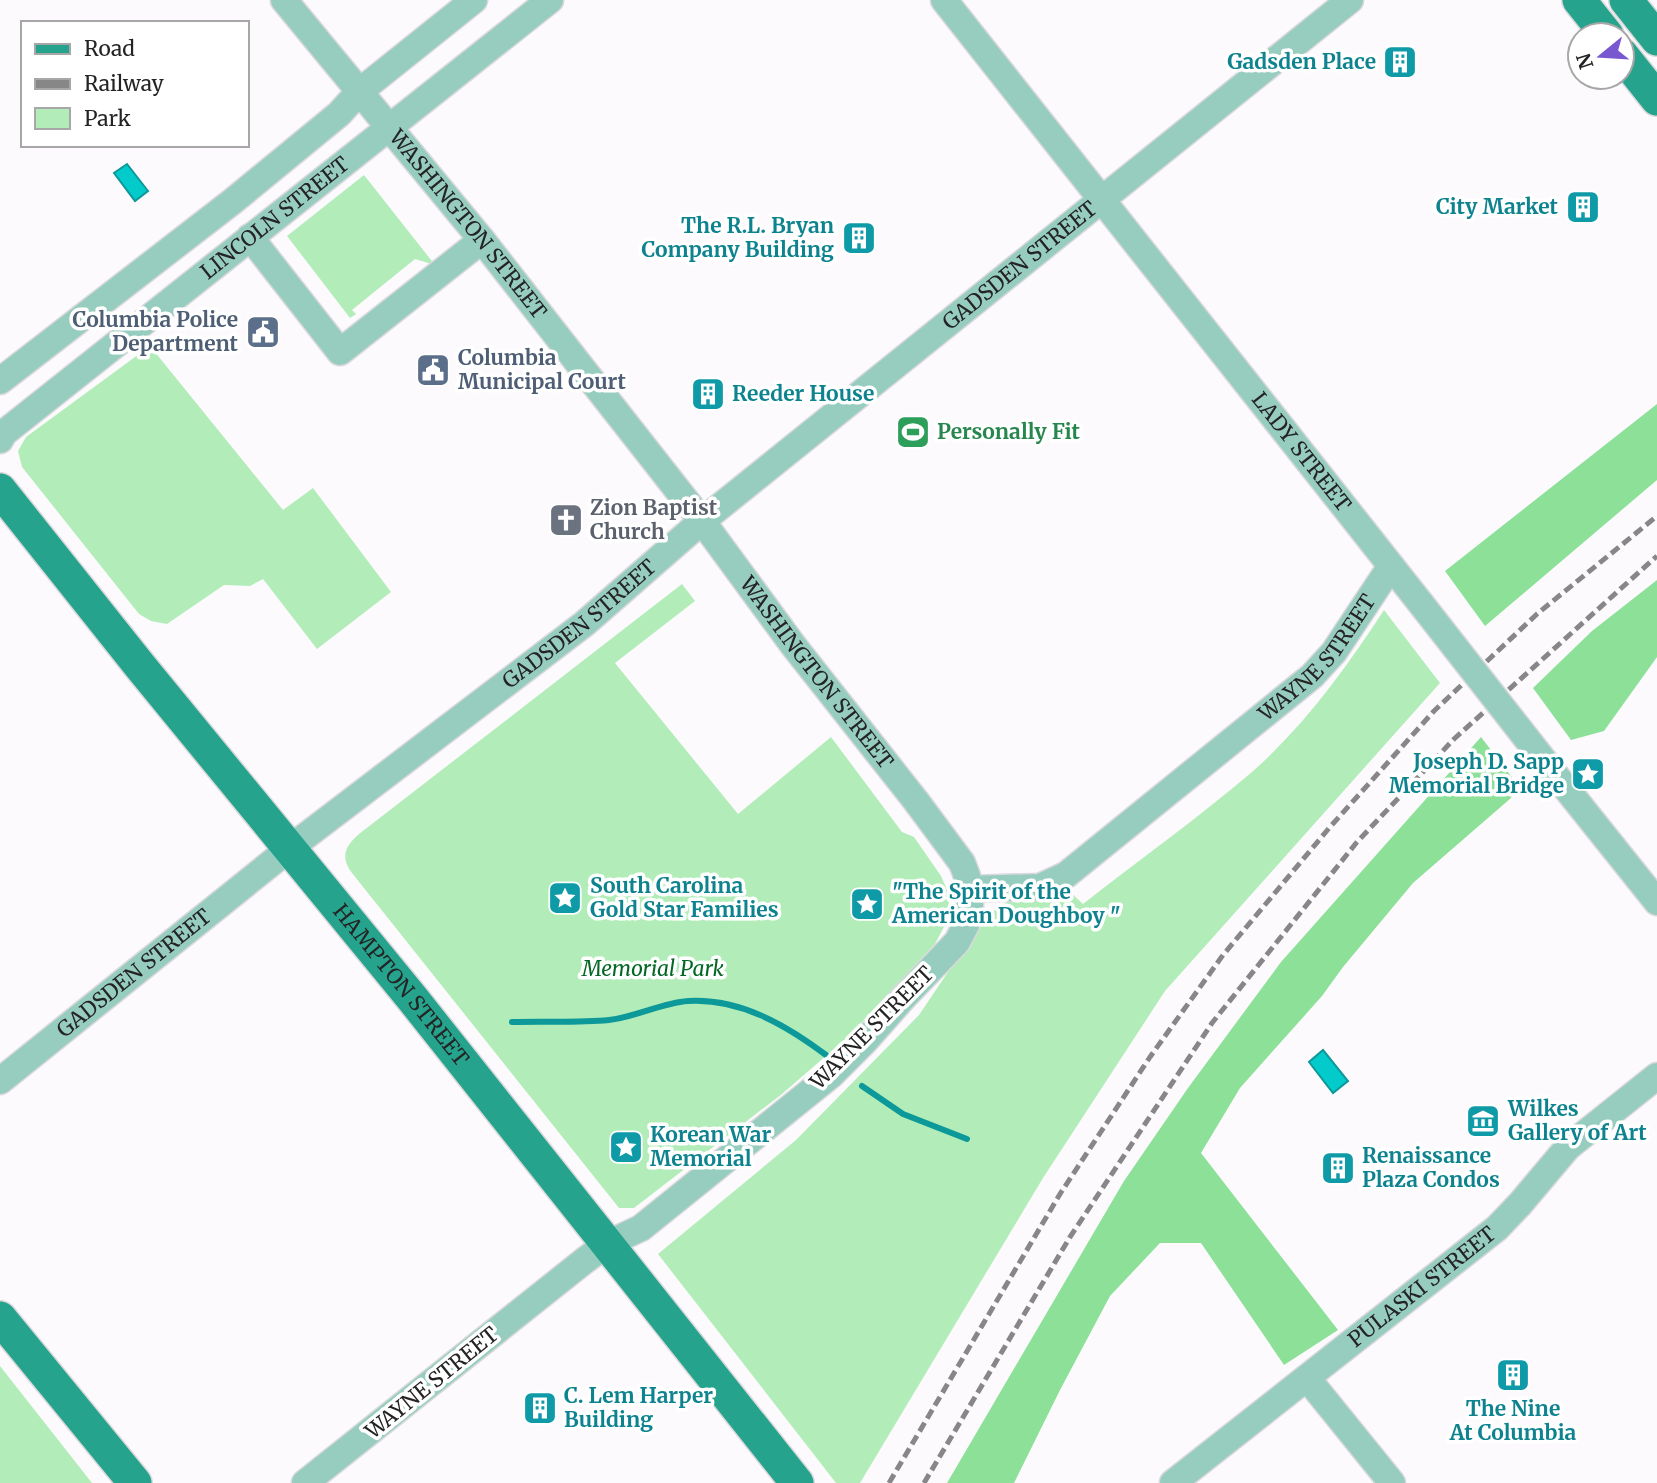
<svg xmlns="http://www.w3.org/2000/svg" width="1657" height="1483" font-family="Merriweather,serif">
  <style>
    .green { fill: #b2edb9 }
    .forest { fill: #8ce098 }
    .water { fill: #03cbcc; stroke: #0d999a; stroke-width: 2 }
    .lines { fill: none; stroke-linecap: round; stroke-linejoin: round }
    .stream { stroke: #0d999a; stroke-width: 6 }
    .minor-casing { stroke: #dad8da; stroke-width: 29 }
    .major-casing { stroke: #dad8da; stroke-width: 36 }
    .minor { stroke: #97cdbf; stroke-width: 26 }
    .major { stroke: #25a38d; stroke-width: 33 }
    .rail { stroke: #888788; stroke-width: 5; stroke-dasharray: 10 5; stroke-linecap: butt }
    .minor-bridge-casing { stroke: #dad8da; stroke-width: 29; stroke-linecap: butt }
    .minor-bridge { stroke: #97cdbf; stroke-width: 26 }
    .labels { text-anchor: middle; stroke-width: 7; stroke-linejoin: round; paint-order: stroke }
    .culture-label { font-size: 21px; font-weight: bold; fill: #0d838f; stroke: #fff; text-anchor: start }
    .street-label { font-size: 21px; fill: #242424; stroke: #fff }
    .service-label { font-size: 21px; font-weight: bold; fill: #4e5e75; stroke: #fff; text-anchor: end }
    .leisure-label { font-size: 21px; font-weight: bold; fill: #27864d; stroke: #fff; text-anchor: start }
    .worship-label { font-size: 21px; font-weight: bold; fill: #5b616d; stroke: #fff; text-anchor: start }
    .park-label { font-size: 21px; font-style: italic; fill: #056726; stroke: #fff }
  </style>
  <rect width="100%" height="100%" fill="#fdfafd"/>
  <g class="green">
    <polygon points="364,175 435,265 415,259 352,310 356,314 350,318 287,236"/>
    <polygon points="150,346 283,510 313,488 391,592 317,649 263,579 250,586 224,585 167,624 151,621 139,614 22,467 18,451 26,437"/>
    <path d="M 682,584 L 695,601 L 615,663 L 738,814 L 831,737 L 902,832 L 914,837 L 941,876 L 948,892 L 949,907 L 946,923 L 935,944 L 850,1035 L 782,1094 L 634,1208 L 619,1208 L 352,873 C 340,857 345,846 359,834 Z"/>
    <path d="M 1384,610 L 1440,683 L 1165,991 L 1043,1178 L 860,1483 L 836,1483 L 658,1254 L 796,1140 L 919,1015 L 985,917 L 1007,902 L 1036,900 L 1068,890 L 1083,904 C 1139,860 1198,818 1252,772 C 1305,725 1346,668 1384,610 Z"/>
    <polygon points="0,1366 92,1483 0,1483"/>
  </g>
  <g class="forest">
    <polygon points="1657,404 1657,480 1485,626 1445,571"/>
    <polygon points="1657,580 1657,657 1604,731 1571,740 1533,688 1592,631"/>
    <polygon points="1481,737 1517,784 1511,798 1413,883 1343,967 1322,996 1240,1088 1201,1153 1338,1330 1284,1365 1201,1243 1160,1243 1110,1296 1060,1390 1014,1483 947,1483 1124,1181 1188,1088 1281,962"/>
  </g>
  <g class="water">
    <polygon points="127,164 148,191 135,201 114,173"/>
    <polygon points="1323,1050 1348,1081 1333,1093 1309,1062"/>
  </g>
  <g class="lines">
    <g class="stream">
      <path d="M 512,1022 C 544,1021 577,1023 609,1020 C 636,1017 661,1003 688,1001 C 740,998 786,1025 826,1055"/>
      <polyline points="862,1086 903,1114 967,1139"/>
    </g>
    <g class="minor-casing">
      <g id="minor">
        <path id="s1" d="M 284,0 L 482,240 L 607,400 L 702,521 L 793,645 L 916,801 L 962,863 L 967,876 L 970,889 L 970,909 L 966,925 L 957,942 L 903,998 L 866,1040 L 831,1075 L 641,1228 L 607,1244 L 584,1261 L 305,1483"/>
        <path id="s2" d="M 944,0 L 1422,605"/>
        <polyline points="250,237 340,352 482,240"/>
        <polyline points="0,381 233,201 339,114 359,92 474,0"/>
        <path id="s3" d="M 0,440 L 4,433 L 550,0"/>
        <polyline points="1545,762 1657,902"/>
        <path id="s4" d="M 970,889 L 1040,887 L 1066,875 L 1312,676 L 1334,652 L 1391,566"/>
        <path id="s5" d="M 0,1081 L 290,848 L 584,624 L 702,521 L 1350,0"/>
        <polyline points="1307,1378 1392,1483"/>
        <path id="s6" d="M 1173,1483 L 1497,1228 L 1520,1204 L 1568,1147 L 1657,1076"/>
      </g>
    </g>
    <g class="major-casing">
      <g id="major">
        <polyline points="1579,0 1607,35"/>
        <polyline points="1626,0 1657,39"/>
        <polyline points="1622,55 1657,99"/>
        <path id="s7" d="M 0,490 L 140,666 L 412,998 L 797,1483"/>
        <polyline points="0,1318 135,1483"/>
      </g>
    </g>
    <use href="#minor" class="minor"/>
    <use href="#major" class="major"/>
    <g class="rail">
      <polyline points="889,1483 1060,1194 1150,1057 1223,955 1330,827 1434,711 1537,614 1657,516"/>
      <polyline points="924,1483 1070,1237 1212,1023 1357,842 1454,739 1657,556"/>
    </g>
    <g class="minor-bridge-casing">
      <polyline id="minor-bridge" points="1422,605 1545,762"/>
    </g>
    <use href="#minor-bridge" class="minor-bridge"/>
  </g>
  <defs>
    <g id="building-square" transform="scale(1.75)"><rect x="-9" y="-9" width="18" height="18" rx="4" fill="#0f9aa8" stroke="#fff"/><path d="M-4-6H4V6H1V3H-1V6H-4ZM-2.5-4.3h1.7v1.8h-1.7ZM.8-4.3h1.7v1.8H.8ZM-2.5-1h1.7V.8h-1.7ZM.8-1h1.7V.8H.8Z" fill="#fff"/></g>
    <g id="civic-square" transform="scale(1.75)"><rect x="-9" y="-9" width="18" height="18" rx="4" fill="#5c6f8a" stroke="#fff"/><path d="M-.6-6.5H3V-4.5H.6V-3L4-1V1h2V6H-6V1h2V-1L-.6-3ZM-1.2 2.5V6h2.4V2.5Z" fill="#fff"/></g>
    <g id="stadium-square" transform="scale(1.75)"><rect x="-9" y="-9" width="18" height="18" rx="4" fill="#2e9e5b" stroke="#fff"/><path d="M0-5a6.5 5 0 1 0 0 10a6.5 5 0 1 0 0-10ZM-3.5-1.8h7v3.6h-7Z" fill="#fff"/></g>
    <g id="church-square" transform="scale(1.75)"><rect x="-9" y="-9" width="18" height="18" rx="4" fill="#6b7280" stroke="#fff"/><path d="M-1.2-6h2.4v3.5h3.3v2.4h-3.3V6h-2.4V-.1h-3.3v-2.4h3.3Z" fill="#fff"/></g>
    <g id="sight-square" transform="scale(1.75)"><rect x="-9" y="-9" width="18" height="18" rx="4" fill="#0f9aa8" stroke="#fff"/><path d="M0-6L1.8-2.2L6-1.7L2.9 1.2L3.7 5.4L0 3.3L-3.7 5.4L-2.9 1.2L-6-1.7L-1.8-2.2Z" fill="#fff"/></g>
    <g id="museum-square" transform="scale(1.75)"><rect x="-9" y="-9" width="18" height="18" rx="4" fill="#0f9aa8" stroke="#fff"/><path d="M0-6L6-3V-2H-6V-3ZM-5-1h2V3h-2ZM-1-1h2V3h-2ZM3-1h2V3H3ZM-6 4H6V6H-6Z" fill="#fff"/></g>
  </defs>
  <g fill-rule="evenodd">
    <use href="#building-square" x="1400" y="62"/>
    <use href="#building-square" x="1583" y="207"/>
    <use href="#building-square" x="859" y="238"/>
    <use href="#civic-square" x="263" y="332"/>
    <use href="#civic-square" x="433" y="370"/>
    <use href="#building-square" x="708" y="394"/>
    <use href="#stadium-square" x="913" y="432"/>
    <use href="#church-square" x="566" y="520"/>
    <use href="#sight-square" x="1588" y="774"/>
    <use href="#sight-square" x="565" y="898"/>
    <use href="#sight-square" x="867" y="904"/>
    <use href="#museum-square" x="1483" y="1121"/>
    <use href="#sight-square" x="626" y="1147"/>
    <use href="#building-square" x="1338" y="1168"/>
    <use href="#building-square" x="1513" y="1375"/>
    <use href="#building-square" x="540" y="1408"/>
  </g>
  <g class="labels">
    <g class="culture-label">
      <text x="1376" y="69" text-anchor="end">Gadsden Place</text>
      <text x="1558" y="214" text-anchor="end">City Market</text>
      <text x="834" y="233" text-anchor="end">The R.L. Bryan<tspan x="834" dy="24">Company Building</tspan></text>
      <text x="732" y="401">Reeder House</text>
      <text x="1564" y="769" text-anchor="end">Joseph D. Sapp<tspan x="1564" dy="24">Memorial Bridge</tspan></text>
      <text x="590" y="893">South Carolina<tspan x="590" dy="24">Gold Star Families</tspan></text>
      <text x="892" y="899">"The Spirit of the<tspan x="892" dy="24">American Doughboy "</tspan></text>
      <text x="1508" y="1116">Wilkes<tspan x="1508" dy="24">Gallery of Art</tspan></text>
      <text x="650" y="1142">Korean War<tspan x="650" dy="24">Memorial</tspan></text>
      <text x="1362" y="1163">Renaissance<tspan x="1362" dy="24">Plaza Condos</tspan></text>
      <text x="564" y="1403">C. Lem Harper<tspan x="564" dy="24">Building</tspan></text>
      <text x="1513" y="1416" text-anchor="middle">The Nine<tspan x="1513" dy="24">At Columbia</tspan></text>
    </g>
    <g class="street-label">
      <text dy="7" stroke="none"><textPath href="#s3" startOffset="354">LINCOLN STREET</textPath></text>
      <text dy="7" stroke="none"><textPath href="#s1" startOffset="290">WASHINGTON STREET</textPath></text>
      <text dy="7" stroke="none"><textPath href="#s5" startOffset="1306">GADSDEN STREET</textPath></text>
      <text dy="7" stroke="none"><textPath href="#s2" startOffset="576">LADY STREET</textPath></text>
      <text dy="7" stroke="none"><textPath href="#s5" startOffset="738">GADSDEN STREET</textPath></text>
      <text dy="7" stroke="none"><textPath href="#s4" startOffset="432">WAYNE STREET</textPath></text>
      <text dy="7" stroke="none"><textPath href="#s1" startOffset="858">WASHINGTON STREET</textPath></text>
      <text dy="7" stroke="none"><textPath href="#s5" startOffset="172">GADSDEN STREET</textPath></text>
      <text dy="7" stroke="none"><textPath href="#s7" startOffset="637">HAMPTON STREET</textPath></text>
      <text transform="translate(872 1028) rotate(-45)" y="7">WAYNE STREET</text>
      <text dy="7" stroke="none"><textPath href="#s6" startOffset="317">PULASKI STREET</textPath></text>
      <text transform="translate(432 1383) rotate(-39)" y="7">WAYNE STREET</text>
    </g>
    <g class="service-label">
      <text x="238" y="327">Columbia Police<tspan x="238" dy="24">Department</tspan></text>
      <text x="458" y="365" text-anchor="start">Columbia<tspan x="458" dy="24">Municipal Court</tspan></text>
    </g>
    <g class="leisure-label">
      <text x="937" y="439">Personally Fit</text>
    </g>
    <g class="worship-label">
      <text x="590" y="515">Zion Baptist<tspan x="590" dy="24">Church</tspan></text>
    </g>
    <g class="park-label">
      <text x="653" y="976">Memorial Park</text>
    </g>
  </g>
  <rect x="21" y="21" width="228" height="126" fill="#ffffff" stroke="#a7a7a7" stroke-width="2"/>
  <rect x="35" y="44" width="35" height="10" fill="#25a38d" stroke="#a7a7a7" stroke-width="2"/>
  <text x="84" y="56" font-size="21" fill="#242424">Road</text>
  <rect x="35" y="79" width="35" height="10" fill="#888788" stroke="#a7a7a7" stroke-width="2"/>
  <text x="84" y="91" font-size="21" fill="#242424">Railway</text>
  <rect x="35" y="108" width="35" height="21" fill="#b2edb9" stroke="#a7a7a7" stroke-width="2"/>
  <text x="84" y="126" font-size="21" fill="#242424">Park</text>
  <g transform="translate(1601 56) rotate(252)"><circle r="33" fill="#ffffff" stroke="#a7a7a7" stroke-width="2"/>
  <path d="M0-5L12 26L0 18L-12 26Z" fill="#7857d0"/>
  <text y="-10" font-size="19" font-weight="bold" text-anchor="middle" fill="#242424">N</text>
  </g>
</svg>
